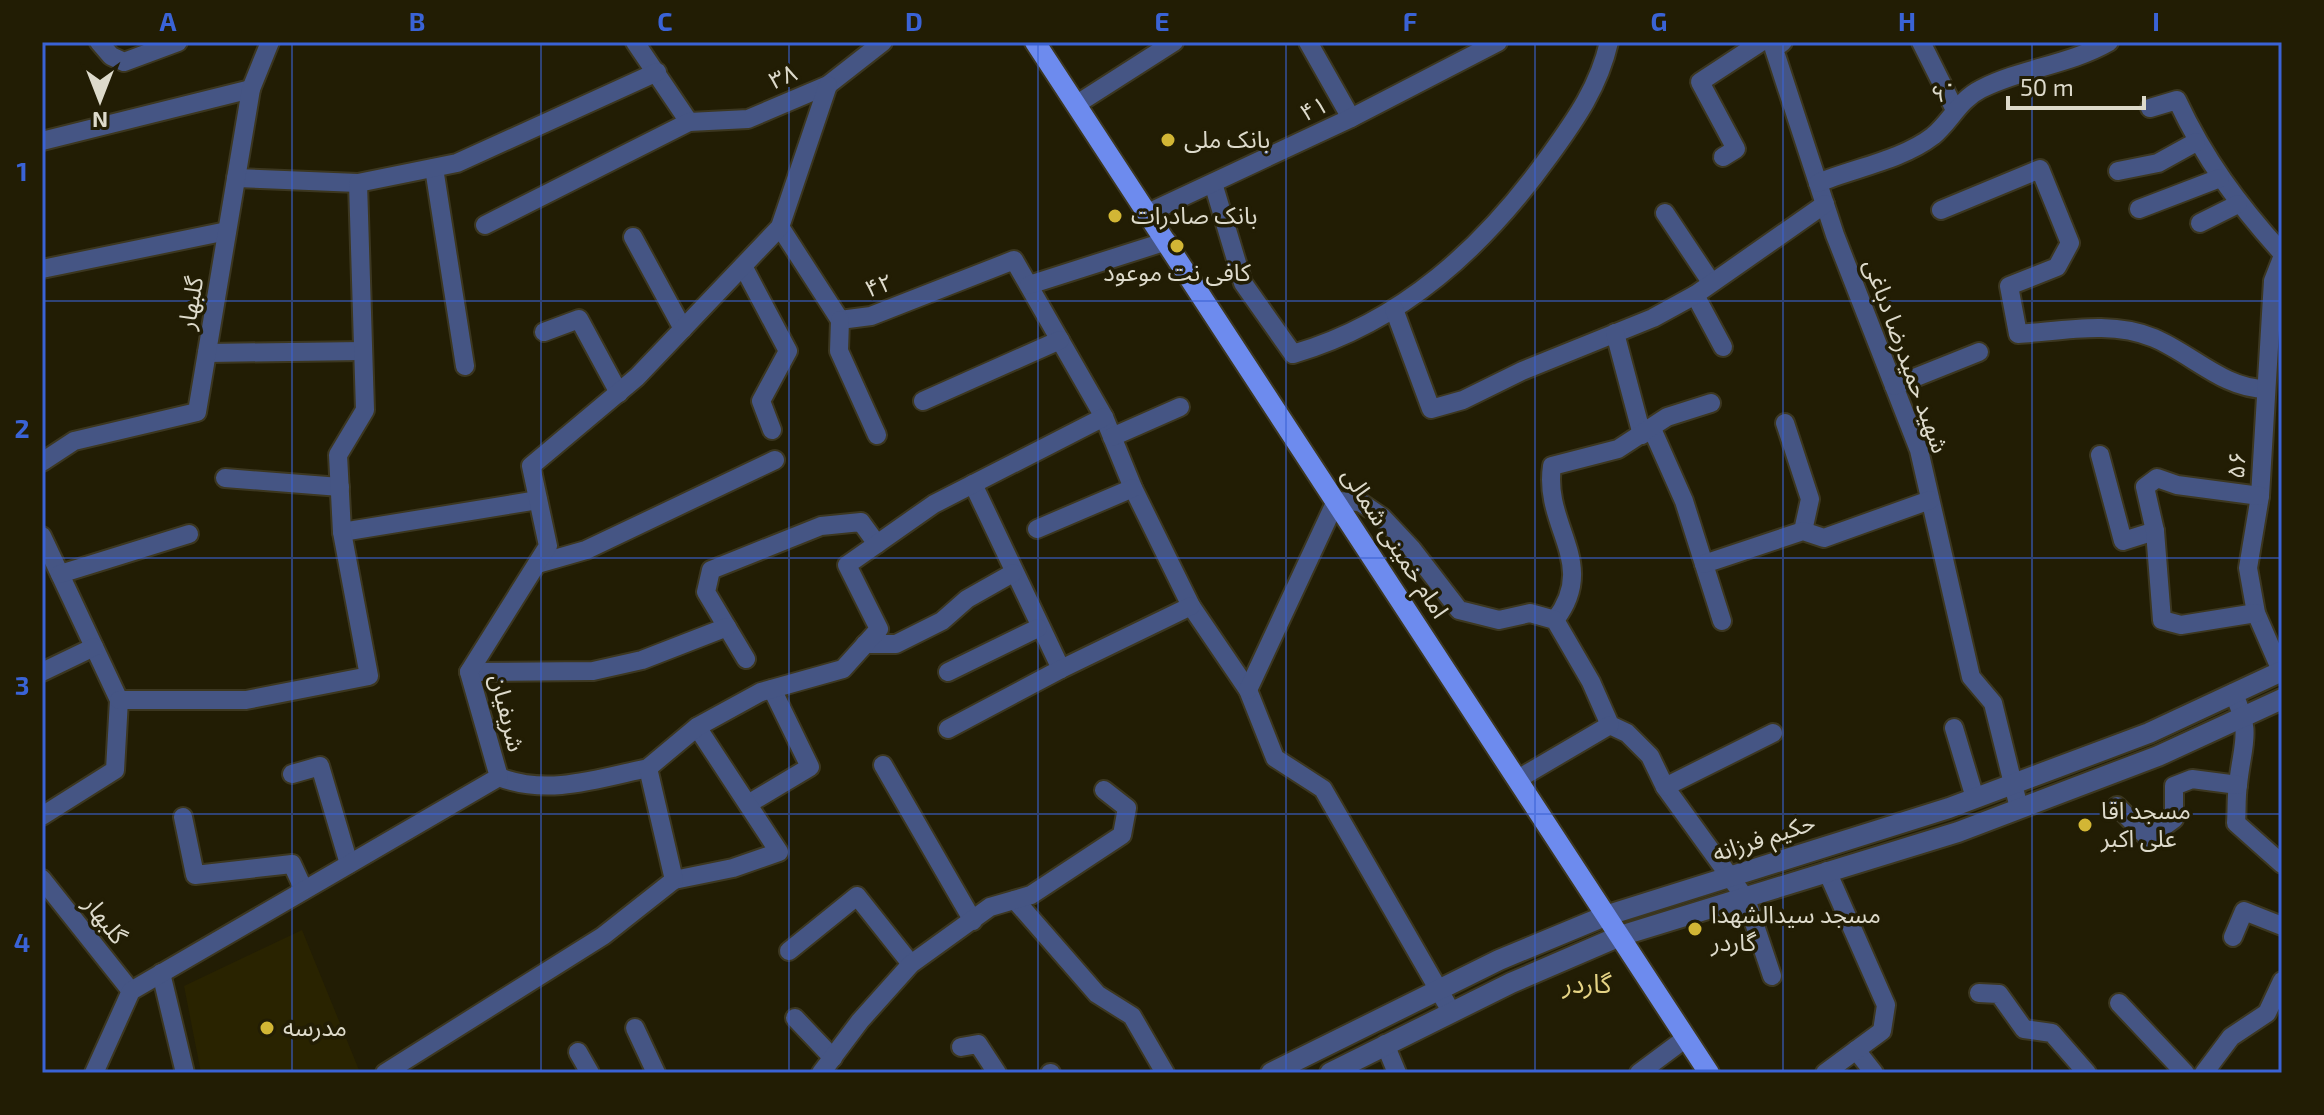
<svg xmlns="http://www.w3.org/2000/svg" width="2324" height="1115" font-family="'Exo 2','Noto Sans Arabic',sans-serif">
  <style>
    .built { fill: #292300 }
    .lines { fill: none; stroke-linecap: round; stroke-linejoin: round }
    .minor-casing { stroke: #3c3720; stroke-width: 22 }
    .tertiary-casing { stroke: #3c3720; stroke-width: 24 }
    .primary-casing { stroke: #3c3720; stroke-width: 24 }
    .minor { stroke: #455584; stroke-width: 18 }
    .tertiary { stroke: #455584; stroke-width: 20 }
    .primary { stroke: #6d8bee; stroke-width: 20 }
    .grid { fill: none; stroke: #3a63d6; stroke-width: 2; stroke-opacity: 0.55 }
    .poi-dot { fill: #d2b635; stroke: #221d04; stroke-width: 3 }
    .labels { text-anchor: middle; stroke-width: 7; stroke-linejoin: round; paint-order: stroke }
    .street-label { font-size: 24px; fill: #dddacb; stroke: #221d04 }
    .poi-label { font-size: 24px; fill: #dddacb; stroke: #221d04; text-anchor: start }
    .neighbourhood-label { font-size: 26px; fill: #e5d385; stroke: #221d04 }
    .neatline { fill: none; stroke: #3a63d6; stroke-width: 3 }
    .grid-label { font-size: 26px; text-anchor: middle; font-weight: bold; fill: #3a63d6 }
  </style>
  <rect width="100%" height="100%" fill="#221d04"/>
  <polygon class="built" points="302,930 359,1070 201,1073 184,986"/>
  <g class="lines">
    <g class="minor-casing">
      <g id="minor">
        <polyline points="99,42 111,56 124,62 178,42"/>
        <polyline points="635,42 689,122"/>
        <polyline points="1308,42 1351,118"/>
        <polyline points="1783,42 1774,49 1835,235 1919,450 1971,677 1993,703 2019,808"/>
        <polyline points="1921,42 1954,108"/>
        <polyline points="1077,104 1174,42"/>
        <path d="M 2150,108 L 2177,100 C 2205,160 2238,204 2282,253"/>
        <polyline points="42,141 251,89"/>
        <polyline points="1723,157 1736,149 1700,82 1761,42"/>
        <polyline points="434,168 465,366"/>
        <polyline points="2118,171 2158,163 2196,142"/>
        <polyline points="236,178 358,183"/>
        <path d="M 1213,183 L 1243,283 L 1293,354 C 1403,322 1484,247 1550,155 C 1576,119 1599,86 1609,42"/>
        <path d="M 1818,183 C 1854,168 1902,160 1933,136 C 1951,121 1959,100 1981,89 C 2022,68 2069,65 2109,42"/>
        <polyline points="2139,209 2220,178"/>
        <path d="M 1941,210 L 2040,169 L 2070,243 L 2057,267 L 2009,286 L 2018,334 C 2062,331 2112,320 2154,338 C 2192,354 2224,389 2266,389"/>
        <polyline points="1148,213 1351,118 1498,42"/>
        <polyline points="1665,213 1711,282"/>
        <polyline points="2200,223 2238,204"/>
        <polyline points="485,225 689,122 748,119 828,85 883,42"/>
        <polyline points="780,227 840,320 871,316 1014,260 1104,417 1133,488 1191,606 1248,690 1275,758 1323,789 1452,1013"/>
        <polyline points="633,237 683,329"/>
        <polyline points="2282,258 2273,281 2260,496 2248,568 2256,613 2282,673"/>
        <polyline points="743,266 788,351 761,401 772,430"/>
        <polyline points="42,269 227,231"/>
        <polyline points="1029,285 1167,241"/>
        <polyline points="1695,295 1723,347"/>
        <polyline points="1394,309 1431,409 1463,400 1522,371 1653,318 1695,295 1825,204"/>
        <polyline points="840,320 839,351 877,435"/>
        <polyline points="544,332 579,319 619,393"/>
        <polyline points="1615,333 1642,435"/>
        <polyline points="207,353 363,351"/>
        <polyline points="1894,386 1979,352"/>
        <polyline points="923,401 1060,340"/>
        <polyline points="1785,423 1810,499 1803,531"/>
        <polyline points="1652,429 1684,501 1722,621"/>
        <polyline points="1112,437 1180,407"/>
        <polyline points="2100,455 2123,541 2155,531"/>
        <polyline points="42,462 74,441 197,412 251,89 270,42"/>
        <polyline points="225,478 340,487"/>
        <polyline points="973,484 1061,669"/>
        <polyline points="1037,529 1133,488"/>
        <polyline points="342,532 538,500"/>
        <polyline points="42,536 119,700 115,770 42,816"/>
        <polyline points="537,564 586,550 775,460"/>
        <polyline points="1704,564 1803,531 1824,538 1930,500"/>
        <polyline points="60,574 189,534"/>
        <polyline points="2256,613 2181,625 2162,620 2155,531 2145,487 2157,478 2177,485 2260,496"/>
        <path d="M 1555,620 C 1599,563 1543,527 1552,466 L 1618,449 L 1667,417 L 1711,403"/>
        <polyline points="865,644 896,644 942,621 967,599 1013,573"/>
        <polyline points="746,659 706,592 711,570 821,526 861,522 877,544"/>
        <polyline points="42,672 94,647"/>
        <polyline points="469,672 593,671 642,660 727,627"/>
        <polyline points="948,672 1038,628"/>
        <polyline points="1248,690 1336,501 1360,502 1382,517 1412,549 1459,610 1499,620 1530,613 1555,620 1591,682 1610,725 1627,733 1650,756 1665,787 1746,899 1772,976"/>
        <path d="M 2233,693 C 2253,733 2242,744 2238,785 C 2236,797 2237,810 2236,823 L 2282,864"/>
        <polyline points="119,700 246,700 369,676 342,532 338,455 365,410 358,183 457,163 657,72"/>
        <polyline points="1954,728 1975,798"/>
        <polyline points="948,729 1061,669 1191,606"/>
        <polyline points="883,765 973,921"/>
        <polyline points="292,774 320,766 349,864"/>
        <path d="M 499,777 C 548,796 597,779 648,768"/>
        <polyline points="1518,779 1610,725"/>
        <polyline points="1665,787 1773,733"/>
        <polyline points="748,804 810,767 772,689"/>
        <polyline points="2117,806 2148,838 2174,819 2174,786 2192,779 2238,785"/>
        <polyline points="183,817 195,875 292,864 304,890"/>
        <polyline points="42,879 131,991"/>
        <polyline points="674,880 733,868 779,852 697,727"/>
        <polyline points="1015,900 1097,994 1132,1016 1165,1073"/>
        <polyline points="2233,937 2244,911 2282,926"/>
        <polyline points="789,951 857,896 911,964"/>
        <polyline points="161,973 185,1073"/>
        <polyline points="1979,993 1999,994 2024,1029 2052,1033 2087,1073"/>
        <polyline points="2119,1003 2185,1073"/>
        <polyline points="795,1018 833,1058"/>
        <polyline points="635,1028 656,1073"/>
        <polyline points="1385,1044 1397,1073"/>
        <polyline points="961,1047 978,1044 997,1073"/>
        <polyline points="1856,1050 1874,1073"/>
        <polyline points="578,1052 590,1073"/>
        <polyline points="94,1073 131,991 499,777 469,672 548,546 531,466 637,377 780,227 828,85"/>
        <polyline points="385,1073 603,936 674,880 648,768 697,727 761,692 843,669 879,629 847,565 934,504 1104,417"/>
        <polyline points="821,1073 860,1021 911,964 990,907 1031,895 1122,835 1127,808 1104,790"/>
        <polyline points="1050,1073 1051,1073"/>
        <polyline points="1639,1073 1686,1038"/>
        <polyline points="1825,1073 1882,1031 1886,1005 1827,871"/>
        <polyline points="2204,1073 2231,1037 2267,1013 2282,981"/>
      </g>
    </g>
    <g class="tertiary-casing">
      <g id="tertiary">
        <polyline points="1271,1073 1499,960 1605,916 1949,808 2149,733 2282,671"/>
        <polyline points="1330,1073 1511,983 1620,936 1958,832 2158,756 2282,699"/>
      </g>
    </g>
    <g class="primary-casing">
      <polyline id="primary" points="1035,42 1709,1073"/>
    </g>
    <use href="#minor" class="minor"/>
    <use href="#tertiary" class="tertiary"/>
    <use href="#primary" class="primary"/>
  </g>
  <path class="grid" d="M 292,42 L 292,1073M 541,42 L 541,1073M 789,42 L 789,1073M 1038,42 L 1038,1073M 1286,42 L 1286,1073M 1535,42 L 1535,1073M 1783,42 L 1783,1073M 2032,42 L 2032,1073M 42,301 L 2282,301M 42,558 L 2282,558M 42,814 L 2282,814"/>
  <g class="poi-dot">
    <circle cx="1168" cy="140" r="8"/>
    <circle cx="1115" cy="216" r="8"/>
    <circle cx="1177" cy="246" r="8"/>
    <circle cx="2085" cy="825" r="8"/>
    <circle cx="1695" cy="929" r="8"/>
    <circle cx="267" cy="1028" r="8"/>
  </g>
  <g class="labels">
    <g class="street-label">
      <text transform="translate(783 77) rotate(-23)" y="8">۳۸</text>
      <text transform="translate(1944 89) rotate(-43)" y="8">۶۰</text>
      <text transform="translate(1314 109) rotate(-25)" y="8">۴۱</text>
      <text transform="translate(879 286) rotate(-19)" y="8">۴۲</text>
      <text transform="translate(191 303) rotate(-80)" y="8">گلبهار</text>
      <text transform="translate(1906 356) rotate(70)" y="8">شهید حمیدرضا دباغی</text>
      <text transform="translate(2237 465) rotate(-86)" y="8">۵۶</text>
      <text transform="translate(1395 543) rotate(57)" y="8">امام خمینی شمالی</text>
      <text transform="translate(507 713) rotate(76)" y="8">شریفیان</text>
      <text transform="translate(1764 838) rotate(-18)" y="8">حکیم فرزانه</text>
      <text transform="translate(105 920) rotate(52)" y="8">گلبهار</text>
    </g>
    <g class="poi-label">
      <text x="1184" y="148">بانک ملی</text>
      <text x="1131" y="224">بانک صادرات</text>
      <text x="1177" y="281" text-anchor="middle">کافی نت موعود</text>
      <text x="2101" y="819">مسجد اقا<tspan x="2101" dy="28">علی اکبر</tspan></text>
      <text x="1711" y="923">مسجد سیدالشهدا<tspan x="1711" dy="28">گاردر</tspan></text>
      <text x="283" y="1036">مدرسه</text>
    </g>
    <g class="neighbourhood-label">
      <text x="1587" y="993">گاردر</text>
    </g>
  </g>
  <rect width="2324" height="1115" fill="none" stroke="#221d04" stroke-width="88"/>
  <g transform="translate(100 100) rotate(180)" stroke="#221d04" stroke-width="6" paint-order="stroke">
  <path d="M0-6L14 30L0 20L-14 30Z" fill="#dddacb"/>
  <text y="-12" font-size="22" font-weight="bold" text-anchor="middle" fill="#dddacb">N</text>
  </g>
  <path d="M2008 96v12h136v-12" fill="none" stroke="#dddacb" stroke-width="4"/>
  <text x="2020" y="96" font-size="24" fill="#dddacb" stroke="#221d04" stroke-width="6" paint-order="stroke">50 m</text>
  <rect x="44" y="44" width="2236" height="1027" class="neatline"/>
  <g class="grid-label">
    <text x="168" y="31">A</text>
    <text x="417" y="31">B</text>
    <text x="665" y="31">C</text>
    <text x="914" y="31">D</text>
    <text x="1162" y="31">E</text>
    <text x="1410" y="31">F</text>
    <text x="1659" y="31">G</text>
    <text x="1907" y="31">H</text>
    <text x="2156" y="31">I</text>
    <text x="22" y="181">1</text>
    <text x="22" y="438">2</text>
    <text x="22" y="695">3</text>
    <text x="22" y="952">4</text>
  </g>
</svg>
